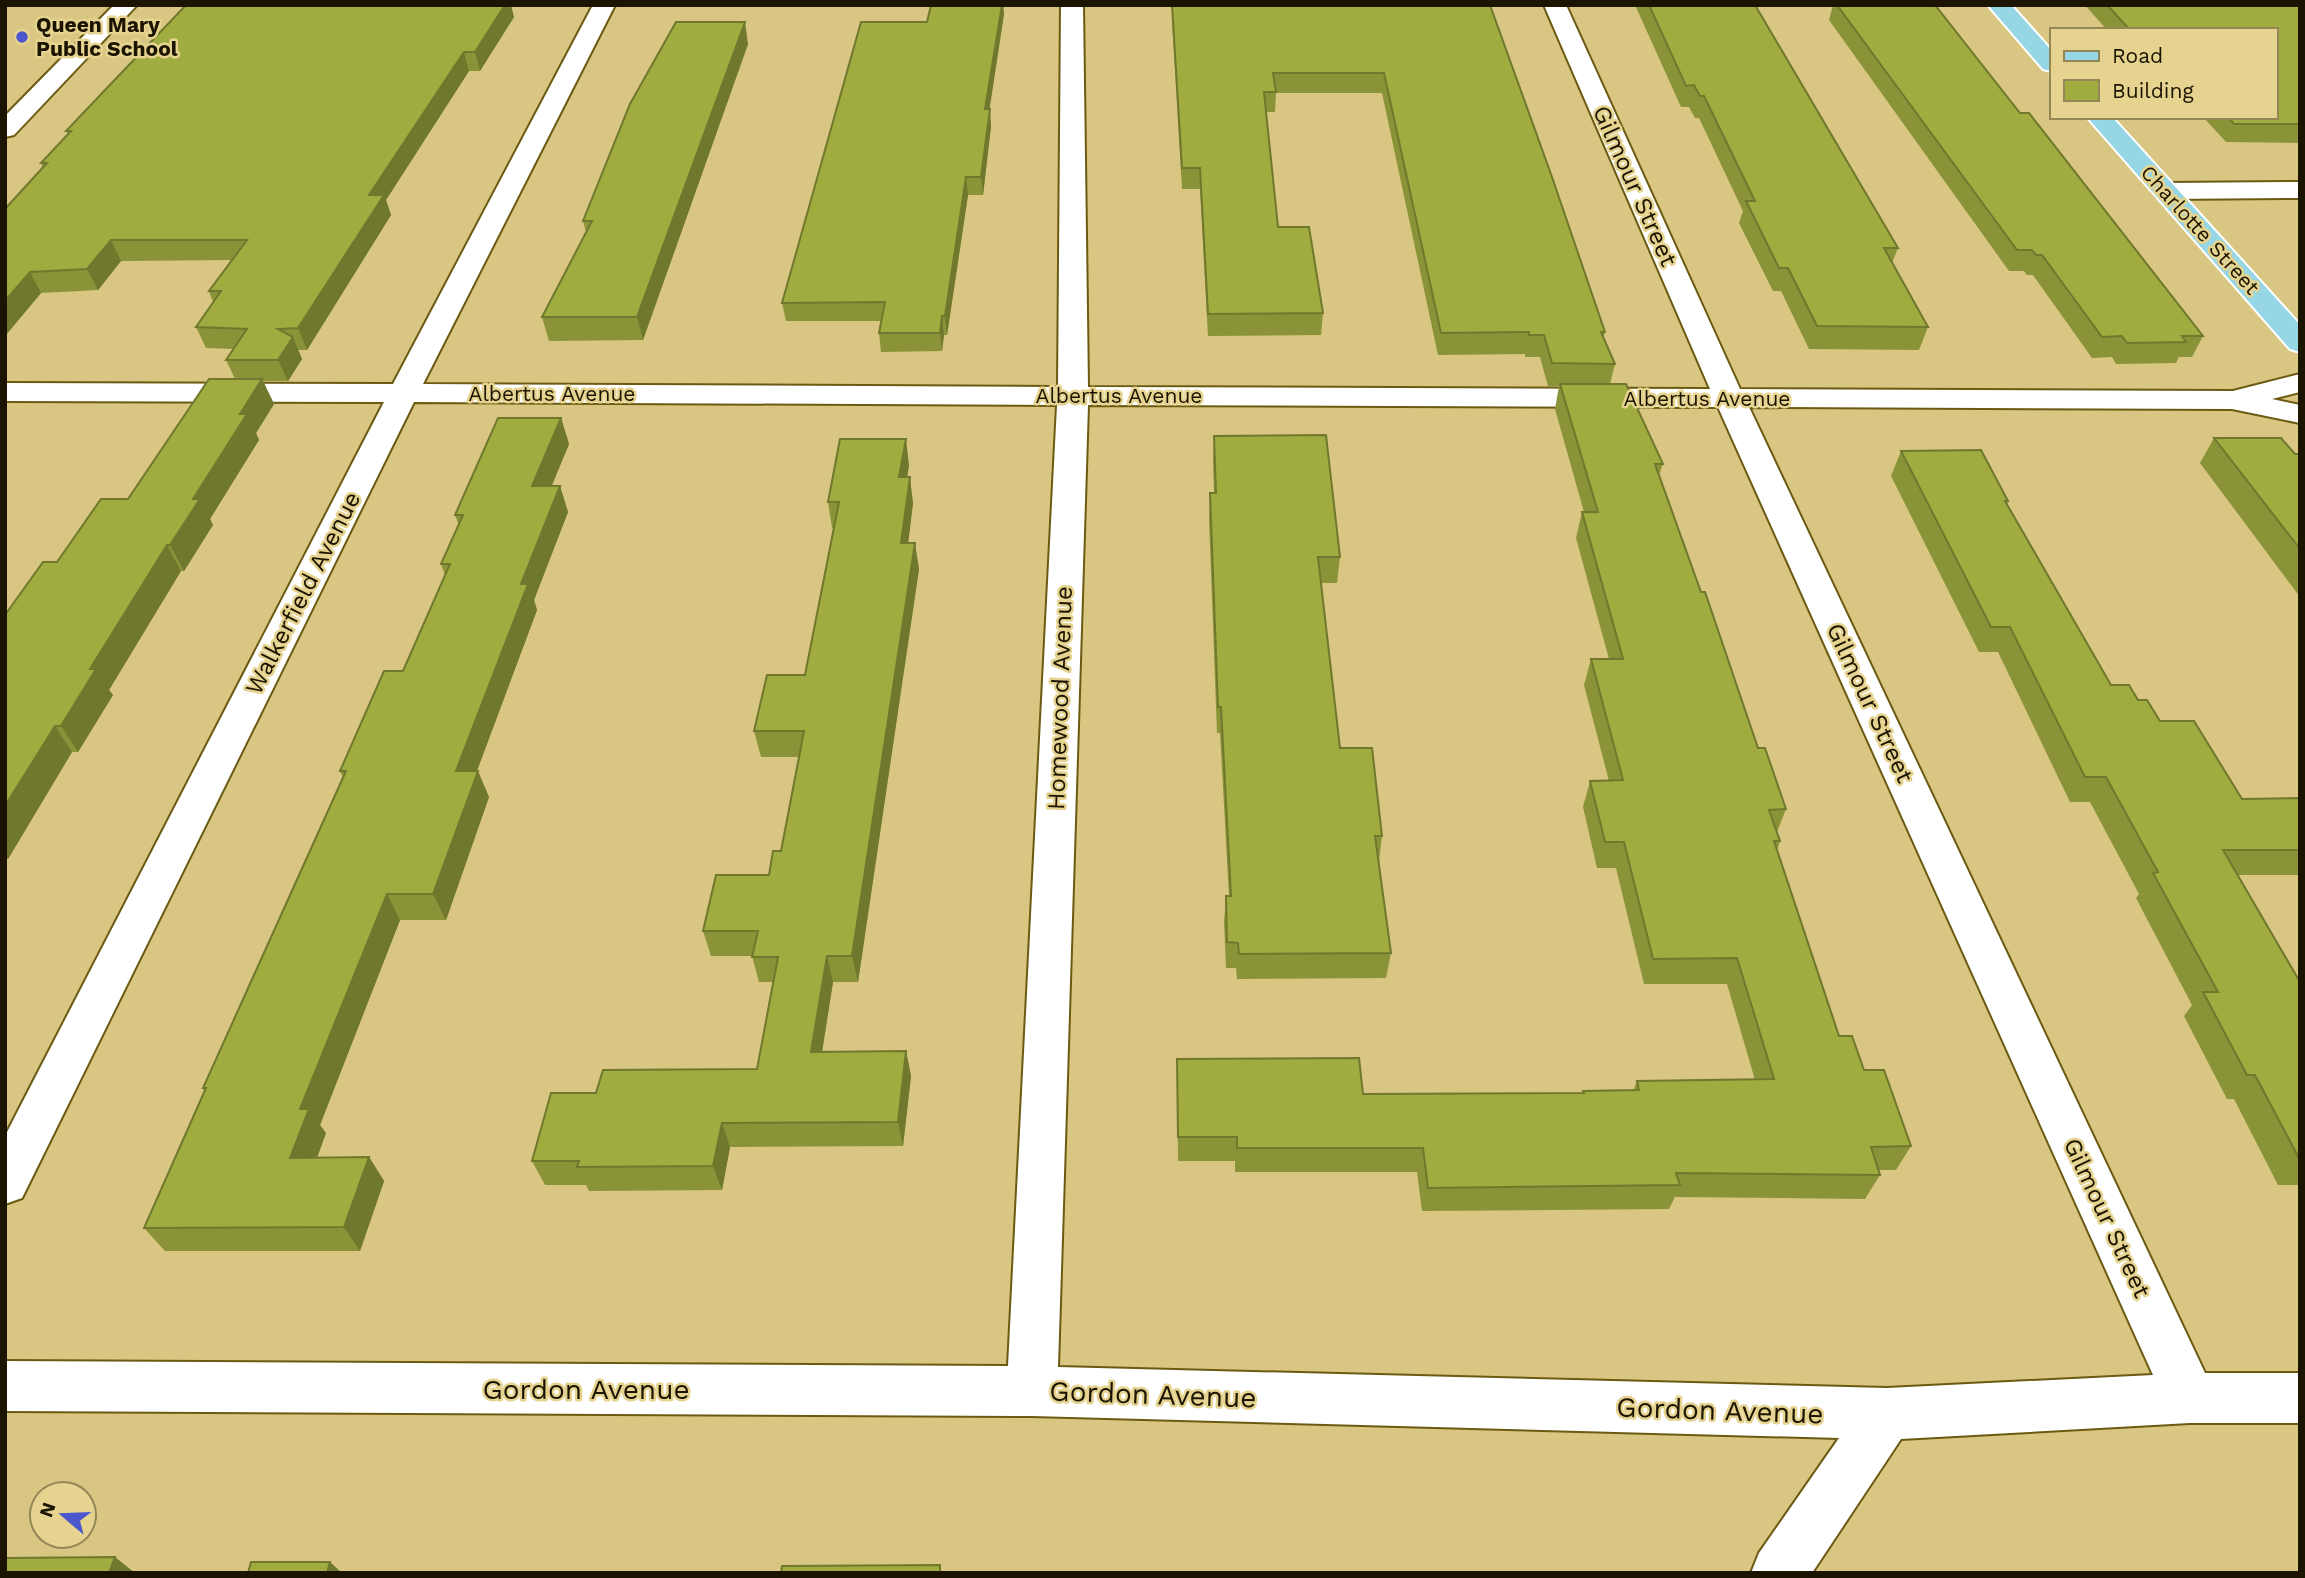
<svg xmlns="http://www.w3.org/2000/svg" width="2305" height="1578" font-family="'Work Sans',sans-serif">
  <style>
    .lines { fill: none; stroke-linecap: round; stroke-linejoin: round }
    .minor-casing { stroke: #6b5a12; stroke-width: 4 }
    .major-casing { stroke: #fff; stroke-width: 4 }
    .minor { fill: #fff; fill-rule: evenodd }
    .major { fill: #97d7e5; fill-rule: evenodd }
    .wall { fill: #8a9337 }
    .shaded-wall { fill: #70782d }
    .building { fill: #a0ab40; stroke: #70782d; stroke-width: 2 }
    .poi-dot { fill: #4d57cd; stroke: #e5d38f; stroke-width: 2.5 }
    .labels { text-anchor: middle; stroke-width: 5; stroke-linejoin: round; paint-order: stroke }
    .far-poi-label { font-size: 21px; font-weight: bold; fill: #1b1400; stroke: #e5d38f; text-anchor: start }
    .far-street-label { font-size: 21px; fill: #1b1400; stroke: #e5d38f }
    .street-label { font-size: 24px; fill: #1b1400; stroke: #e5d38f }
    .near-street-label { font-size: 28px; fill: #1b1400; stroke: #e5d38f }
  </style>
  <rect width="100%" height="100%" fill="#d8c682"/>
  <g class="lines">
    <g class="minor-casing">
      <g id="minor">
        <polygon points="114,5 137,5 14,135 5,137 5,116"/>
        <path d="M 593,5 L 615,5 L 423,384 L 1058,387 L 1061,5 L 1083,5 L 1088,387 L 1710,389 L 1544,5 L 1566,5 L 1740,389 L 2233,391 L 2300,374 L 2300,392 L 2272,399 L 2300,405 L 2300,423 L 2232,409 L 1749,407 L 2205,1373 L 2300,1373 L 2300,1423 L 2190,1423 L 1901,1439 L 1812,1573 L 1751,1573 L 1759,1553 L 1839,1438 L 1032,1416 L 5,1411 L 5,1361 L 1008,1366 L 1057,405 L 414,402 L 22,1198 L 5,1204 L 5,1136 L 384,402 L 5,401 L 5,383 L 393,384 ZM 1088,405 L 1718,407 L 2153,1375 L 1887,1388 L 1058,1367 Z"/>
        <polygon points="2300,182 2300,198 2165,199 2156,196 2152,191 2156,186 2165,183"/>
      </g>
    </g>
    <g class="major-casing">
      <g id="major">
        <polygon points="1988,5 2011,5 2051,50 2051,71 2043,69"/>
        <polygon points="2087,117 2112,117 2300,325 2300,352 2290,349"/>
      </g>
    </g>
    <use href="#minor" class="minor"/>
    <use href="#major" class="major"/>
  </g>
  <g class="wall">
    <polygon points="931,5 1003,5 1004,14 989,109 991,126 983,195 968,195 947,335 944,335 942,351 881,352 879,333 881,321 786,321 782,303 927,22"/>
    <polygon points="1172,5 1490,5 1605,332 1603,338 1615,364 1610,384 1663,464 1659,475 1701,592 1758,748 1786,809 1777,832 1780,841 1777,850 1839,1036 1864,1070 1911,1146 1896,1170 1878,1170 1880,1175 1865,1199 1675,1197 1669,1209 1422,1211 1417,1172 1235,1172 1235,1161 1178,1161 1177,1059 1363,1094 1582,1093 1583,1091 1633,1091 1637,1081 1755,1080 1727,984 1644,984 1616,868 1597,868 1583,807 1590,781 1609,781 1584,685 1591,659 1609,659 1576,538 1582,512 1584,512 1555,409 1559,386 1548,386 1540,357 1525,357 1525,354 1438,355 1382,93 1276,93 1275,112 1266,112 1278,227 1323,313 1321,335 1208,336 1200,189 1182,189 1172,20"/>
    <polygon points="1635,5 1755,5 1898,248 1892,263 1928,327 1919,350 1809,349 1781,291 1773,291 1739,223 1743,211 1699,118 1695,118 1689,107 1681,107"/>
    <polygon points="1833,5 1935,5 2020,113 2203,336 2192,357 2179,357 2176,363 2116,364 2112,357 2092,358 2033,275 2027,275 2024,271 2009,271 1829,20"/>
    <polygon points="2085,5 2300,5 2300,143 2226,142 2203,117 2275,117 2275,30 2107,30"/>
    <polygon points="514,17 480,71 469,71 386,200 391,215 307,350 298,350 302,359 288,381 263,381 274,404 256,433 259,440 210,519 213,525 184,571 181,571 109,690 113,695 78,752 72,752 8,859 5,859 5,615 57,562 128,499 235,379 226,360 234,349 206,348 196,327 213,302 209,291 231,260 121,261 98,290 41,293 5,336 5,209 43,168 41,163 68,134 66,131"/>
    <polygon points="748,44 643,340 549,341 542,317 586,232 583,221"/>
    <polygon points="561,418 569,444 551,486 560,486 568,512 534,600 537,610 477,771 489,797 446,920 400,920 320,1125 326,1133 317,1158 369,1157 384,1181 360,1251 165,1251 144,1228 205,1091 203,1088 343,777 340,771 403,671 445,575 441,564 459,525 455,515"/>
    <polygon points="1214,436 1340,557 1337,583 1321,583 1340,748 1382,836 1379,861 1391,953 1386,978 1237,979 1236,968 1226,968 1224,922 1226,896 1229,896 1220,733 1217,733 1209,519 1210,493 1214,493 1213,461"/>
    <polygon points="2214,438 2295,454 2300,454 2300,597 2200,463"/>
    <polygon points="1901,451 2008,501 2007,505 2111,685 2138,700 2242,799 2300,798 2300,875 2238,875 2300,982 2300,1185 2278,1185 2234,1099 2227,1099 2184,1016 2192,1005 2136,898 2139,894 2090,802 2070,802 1998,652 1979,652 1891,476"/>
    <polygon points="909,465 907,477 913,503 908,543 919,569 858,982 833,982 822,1052 906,1051 911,1076 903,1146 730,1147 722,1190 589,1191 586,1185 545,1185 532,1161 596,1093 757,1069 773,982 759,982 752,956 711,956 703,931 769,875 781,851 799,757 761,757 754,731 805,675 834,528 832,528 828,502"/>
  </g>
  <g class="shaded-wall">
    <polygon points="505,5 511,5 514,17 480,71 475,52"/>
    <polygon points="1002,5 1003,5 1004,14 987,126 985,109"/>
    <polygon points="745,22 748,44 643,340 637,317"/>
    <polygon points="464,52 469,71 386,200 391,215 307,350 298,328 369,195"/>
    <polygon points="990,109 991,126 983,195 981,177"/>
    <polygon points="966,177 968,195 947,335 945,316"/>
    <polygon points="111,240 121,261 98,290 87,269"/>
    <polygon points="30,272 41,293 5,336 5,301"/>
    <polygon points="942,316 944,335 942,351 940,333"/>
    <polygon points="293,337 302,359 288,381 278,360"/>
    <polygon points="262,379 274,404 256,433 259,440 210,519 213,525 184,571 170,545 193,499 240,414"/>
    <polygon points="561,418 569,444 541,512 532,486"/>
    <polygon points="906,439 909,465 903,503 899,477"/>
    <polygon points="910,477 913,503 905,569 901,543"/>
    <polygon points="560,486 568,512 534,600 537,610 467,797 456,771 521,584"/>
    <polygon points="915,543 919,569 858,982 852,956"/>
    <polygon points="167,545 181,571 109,690 113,695 78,752 61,726 90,669"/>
    <polygon points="55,726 72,752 8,859 5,855 5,806"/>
    <polygon points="478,771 489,797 446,920 433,894"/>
    <polygon points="387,894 400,920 320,1125 326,1133 308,1182 290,1158 300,1109"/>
    <polygon points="827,956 833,982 818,1077 811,1052"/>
    <polygon points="906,1051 911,1076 903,1146 898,1122"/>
    <polygon points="722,1123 730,1147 722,1190 713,1166"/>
    <polygon points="369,1157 384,1181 360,1251 344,1227"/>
    <polygon points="115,1557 135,1573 109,1573"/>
    <polygon points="330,1562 342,1573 327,1573"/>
  </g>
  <g class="building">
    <polygon points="186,5 505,5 475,52 464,52 369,195 384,195 298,328 278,329 293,337 278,360 226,360 247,329 196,327 221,291 209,291 247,240 111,240 87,269 30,272 5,301 5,209 47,163 41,163 71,131 66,131"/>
    <polygon points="931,5 1002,5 985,109 990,109 981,177 966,177 945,316 942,316 940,333 879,333 885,302 782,303 861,22 927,22"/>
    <polygon points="1172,5 1490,5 1552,177 1605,332 1601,332 1615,364 1552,363 1544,335 1529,335 1529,332 1441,333 1384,73 1273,73 1276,92 1264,92 1278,227 1309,227 1323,313 1208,314 1200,168 1182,168"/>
    <polygon points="1649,5 1755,5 1898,248 1884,248 1928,327 1817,326 1788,268 1779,268 1746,201 1755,201 1704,96 1700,96 1694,85 1686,86"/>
    <polygon points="1837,5 1935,5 2020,113 2029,113 2203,336 2182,336 2186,342 2127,343 2122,336 2102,337 2042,255 2036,255 2032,250 2017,250"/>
    <polygon points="2107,5 2300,5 2300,124 2234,124 2228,117 2275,117 2275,30 2130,30"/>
    <polygon points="676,22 745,22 637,317 542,317 592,221 583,221 630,104"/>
    <polygon points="209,379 262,379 240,414 247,414 193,499 200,499 170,545 167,545 90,669 96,669 61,726 55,726 5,806 5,615 43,562 57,562 101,499 128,499"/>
    <polygon points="1560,384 1626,384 1663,464 1655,464 1701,592 1705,592 1758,748 1765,748 1786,809 1769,810 1780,841 1774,841 1839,1036 1852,1036 1864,1070 1884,1070 1911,1146 1871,1147 1880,1175 1676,1173 1680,1185 1428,1188 1423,1148 1237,1148 1237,1137 1178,1137 1177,1059 1359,1058 1363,1094 1584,1093 1583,1091 1639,1090 1637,1081 1774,1079 1737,958 1653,959 1624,842 1605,842 1590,781 1623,780 1591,659 1623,659 1582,512 1598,512"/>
    <polygon points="498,418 561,418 532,486 560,486 521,584 528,584 456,771 478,771 433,894 387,894 300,1109 309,1109 290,1158 369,1157 344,1227 144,1228 206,1088 203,1088 346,771 340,771 384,671 403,671 450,564 441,564 463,515 455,515"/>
    <polygon points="1326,435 1340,557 1318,557 1340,748 1372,748 1382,836 1375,836 1391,953 1239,954 1238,943 1227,942 1226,896 1231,896 1221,707 1218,707 1210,493 1216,493 1214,436"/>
    <polygon points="2214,438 2281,438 2295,454 2300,454 2300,549"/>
    <polygon points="840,439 906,439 899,477 910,477 901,543 915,543 852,956 827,956 811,1052 906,1051 898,1122 722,1123 713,1166 577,1167 579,1161 532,1161 551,1093 596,1093 603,1070 757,1069 778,957 752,957 758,931 703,931 716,875 769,875 773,851 781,851 804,731 754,731 767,675 805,675 839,502 828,502"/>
    <polygon points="1981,450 2008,501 2005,501 2111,685 2129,685 2138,700 2147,700 2160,721 2194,721 2242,799 2300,798 2300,850 2223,850 2300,982 2300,1160 2255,1075 2247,1075 2203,992 2218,992 2153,873 2158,872 2106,777 2085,777 2010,627 1991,627 1901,451"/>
    <polygon points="115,1557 109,1573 5,1573 5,1558"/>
    <polygon points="251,1562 330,1562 327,1573 248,1573"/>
    <polygon points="940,1565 940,1573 781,1573 782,1566"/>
  </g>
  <circle class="poi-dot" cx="22" cy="37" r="7"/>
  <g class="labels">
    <g class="far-poi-label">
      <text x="36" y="32">Queen Mary<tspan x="36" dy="24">Public School</tspan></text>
    </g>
    <g class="far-street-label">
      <text transform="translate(2200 230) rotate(48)" y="7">Charlotte Street</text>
      <text x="552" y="401">Albertus Avenue</text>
      <text x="1119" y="403">Albertus Avenue</text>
      <text x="1707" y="406">Albertus Avenue</text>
    </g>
    <g class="street-label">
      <text transform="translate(1635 186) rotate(66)" y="8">Gilmour Street</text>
      <text transform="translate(303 593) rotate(-63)" y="8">Walkerfield Avenue</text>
      <text transform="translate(1060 698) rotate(-88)" y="8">Homewood Avenue</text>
      <text transform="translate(1870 703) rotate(65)" y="8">Gilmour Street</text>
      <text transform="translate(2107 1218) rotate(65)" y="8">Gilmour Street</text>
    </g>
    <g class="near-street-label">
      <text x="586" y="1399">Gordon Avenue</text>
      <text transform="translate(1153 1394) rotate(2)" y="10">Gordon Avenue</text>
      <text transform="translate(1720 1410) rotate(2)" y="10">Gordon Avenue</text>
    </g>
  </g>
  <rect width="2305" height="1578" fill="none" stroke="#1b1400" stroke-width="14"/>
  <rect x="2050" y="28" width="228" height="91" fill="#e5d38f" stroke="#948756" stroke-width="2"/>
  <rect x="2064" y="51" width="35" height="10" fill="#97d7e5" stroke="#948756" stroke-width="2"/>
  <text x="2112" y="63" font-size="21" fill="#1b1400">Road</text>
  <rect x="2064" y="80" width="35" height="21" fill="#a0ab40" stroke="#948756" stroke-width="2"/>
  <text x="2112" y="98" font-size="21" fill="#1b1400">Building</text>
  <g transform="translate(63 1515) rotate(289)"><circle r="33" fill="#e5d38f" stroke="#948756" stroke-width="2"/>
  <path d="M0-5L12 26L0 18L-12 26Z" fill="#4d57cd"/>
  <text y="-10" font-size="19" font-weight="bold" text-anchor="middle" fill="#1b1400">N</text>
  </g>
</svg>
